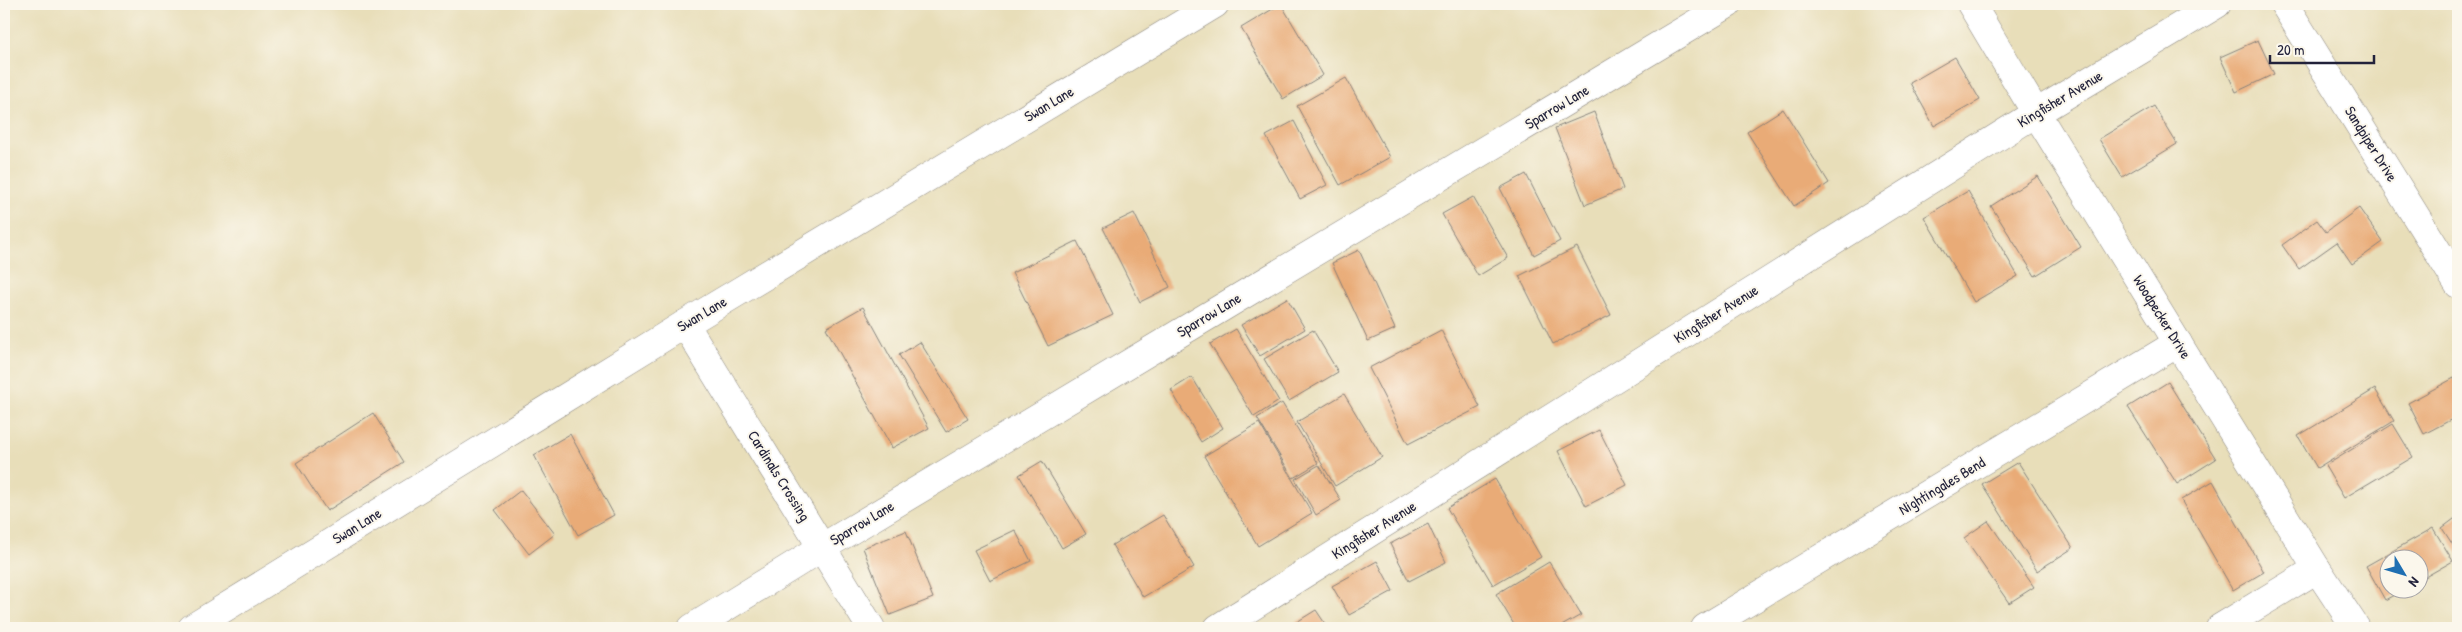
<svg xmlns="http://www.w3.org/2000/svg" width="2462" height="632" font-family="'Patrick Hand',sans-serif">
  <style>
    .building { fill: #e9ab77 }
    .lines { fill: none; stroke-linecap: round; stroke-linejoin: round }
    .street-casing { stroke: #85807a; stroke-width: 29 }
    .street { stroke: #fff; stroke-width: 28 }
    .labels { text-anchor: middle; stroke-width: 4; stroke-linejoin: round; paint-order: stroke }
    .street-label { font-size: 15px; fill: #22223b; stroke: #fbf7ec }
  </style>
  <rect width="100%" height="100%" fill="#fbf7ec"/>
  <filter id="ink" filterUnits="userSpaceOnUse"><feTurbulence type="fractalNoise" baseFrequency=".02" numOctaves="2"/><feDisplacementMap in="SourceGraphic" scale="10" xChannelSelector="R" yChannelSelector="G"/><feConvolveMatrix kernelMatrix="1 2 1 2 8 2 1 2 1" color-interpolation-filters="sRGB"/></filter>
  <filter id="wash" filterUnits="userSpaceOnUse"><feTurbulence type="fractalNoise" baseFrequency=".0096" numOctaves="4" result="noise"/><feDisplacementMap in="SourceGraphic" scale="20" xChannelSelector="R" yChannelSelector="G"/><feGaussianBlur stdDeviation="1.12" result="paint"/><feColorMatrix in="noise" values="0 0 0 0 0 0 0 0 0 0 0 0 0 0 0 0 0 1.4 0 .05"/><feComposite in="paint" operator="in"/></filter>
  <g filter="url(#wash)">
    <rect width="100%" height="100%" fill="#e8deb9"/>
    <g id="blocks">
      <g class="building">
        <polygon points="1281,4 1323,75 1283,99 1241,28"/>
        <polygon points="2258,40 2274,74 2236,92 2220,57"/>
        <polygon points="1955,57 1980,100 1934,126 1910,83"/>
        <polygon points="1346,78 1390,157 1340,185 1297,106"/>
        <polygon points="2154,106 2177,144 2122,177 2099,139"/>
        <polygon points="1783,109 1829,183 1794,206 1747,132"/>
        <polygon points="1594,112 1623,189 1585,205 1555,128"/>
        <polygon points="1294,121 1327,185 1300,199 1266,136"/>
        <polygon points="1526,174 1560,241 1534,255 1500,188"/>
        <polygon points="2038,176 2081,247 2035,276 1991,206"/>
        <polygon points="1968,191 2018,276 1974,302 1924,217"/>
        <polygon points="1473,197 1508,258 1478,276 1442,214"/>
        <polygon points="2359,208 2383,242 2352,264 2337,242 2299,269 2282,245 2317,220 2326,232"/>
        <polygon points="1134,213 1170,287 1140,302 1103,228"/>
        <polygon points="1077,241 1113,315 1048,346 1012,273"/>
        <polygon points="1577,247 1611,315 1553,344 1519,276"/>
        <polygon points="1359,250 1395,329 1368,341 1332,263"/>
        <polygon points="1287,298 1305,329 1260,356 1241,325"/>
        <polygon points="863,307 929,428 892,448 826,328"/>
        <polygon points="1236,329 1279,401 1254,417 1210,344"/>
        <polygon points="1313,330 1338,372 1289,401 1264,359"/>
        <polygon points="1441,330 1480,407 1408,444 1369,368"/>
        <polygon points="920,342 968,419 946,432 899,355"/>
        <polygon points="1192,377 1223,428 1201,442 1171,390"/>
        <polygon points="2454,378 2458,385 2458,416 2424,434 2408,403"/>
        <polygon points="2168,382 2216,459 2177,484 2128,407"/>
        <polygon points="2375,389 2394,421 2317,468 2298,436"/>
        <polygon points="1344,394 1382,457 1335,486 1297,422"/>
        <polygon points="1282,403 1318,463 1293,478 1257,418"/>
        <polygon points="373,413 404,462 327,511 296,463"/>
        <polygon points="1259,423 1312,513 1258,546 1204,456"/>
        <polygon points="2393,424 2413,457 2344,498 2325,466"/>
        <polygon points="1599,430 1627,485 1586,506 1558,451"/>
        <polygon points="570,434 614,515 578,535 534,455"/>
        <polygon points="1042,461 1086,534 1062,548 1019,475"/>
        <polygon points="2018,462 2073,548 2037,571 1982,484"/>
        <polygon points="1319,465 1341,500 1316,515 1295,479"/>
        <polygon points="1495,479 1541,557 1493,585 1447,508"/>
        <polygon points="2213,481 2264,572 2233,590 2181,500"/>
        <polygon points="521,490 555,534 529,554 495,510"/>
        <polygon points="1163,515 1194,567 1143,597 1112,545"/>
        <polygon points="2458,516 2458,553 2442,528"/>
        <polygon points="1988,521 2034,587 2009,603 1964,538"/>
        <polygon points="1428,524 1446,562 1409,581 1390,544"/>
        <polygon points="2433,528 2453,561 2420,580 2420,560 2390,560 2390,590 2403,590 2385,600 2366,566"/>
        <polygon points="1015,530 1031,561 990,581 974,550"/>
        <polygon points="906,531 933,598 890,615 863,548"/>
        <polygon points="1377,561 1393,591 1349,615 1332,586"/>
        <polygon points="1549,562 1581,615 1558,628 1516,628 1496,594"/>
        <polygon points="1316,610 1328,628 1287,628"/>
      </g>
    </g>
  </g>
  <g filter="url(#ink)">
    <use href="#blocks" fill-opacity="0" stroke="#85807a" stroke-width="1"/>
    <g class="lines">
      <g class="street-casing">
        <g id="street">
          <polyline points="1971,4 2036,113 2317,569 2356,628"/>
          <polyline points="2284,4 2458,284"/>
          <polyline points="685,324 871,628"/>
          <polyline points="192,628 685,324 1215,4"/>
          <polyline points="692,628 823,547 1728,4"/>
          <polyline points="1218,628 2036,113 2217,4"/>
          <polyline points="1705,628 2178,343"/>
          <polyline points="2220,628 2317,569"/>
        </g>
      </g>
      <use href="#street" class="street"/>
    </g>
  </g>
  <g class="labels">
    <g class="street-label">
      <text transform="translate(2060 99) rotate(-31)" y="5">Kingfisher Avenue</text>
      <text transform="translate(1049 104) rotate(-31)" y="5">Swan Lane</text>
      <text transform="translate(1557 107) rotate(-31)" y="5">Sparrow Lane</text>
      <text transform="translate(2371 144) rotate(58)" y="5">Sandpiper Drive</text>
      <text transform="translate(702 314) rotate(-31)" y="5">Swan Lane</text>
      <text transform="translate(1716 314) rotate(-32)" y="5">Kingfisher Avenue</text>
      <text transform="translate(1209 315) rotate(-31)" y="5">Sparrow Lane</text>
      <text transform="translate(2162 317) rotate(58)" y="5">Woodpecker Drive</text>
      <text transform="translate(779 476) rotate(58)" y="5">Cardinals Crossing</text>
      <text transform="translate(1942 486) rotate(-31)" y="5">Nightingales Bend</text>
      <text transform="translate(862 523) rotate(-31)" y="5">Sparrow Lane</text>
      <text transform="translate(357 526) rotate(-32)" y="5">Swan Lane</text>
      <text transform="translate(1374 530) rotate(-32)" y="5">Kingfisher Avenue</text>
    </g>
  </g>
  <rect width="2462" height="632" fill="none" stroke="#fbf7ec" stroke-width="20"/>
  <g transform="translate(2404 574) rotate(128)"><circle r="24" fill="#fbf7ec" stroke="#a4a2a5"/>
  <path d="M0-4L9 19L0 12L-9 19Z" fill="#1f6fb2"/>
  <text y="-8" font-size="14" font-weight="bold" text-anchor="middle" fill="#22223b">N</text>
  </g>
  <path d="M2270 55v8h104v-8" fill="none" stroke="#22223b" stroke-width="2.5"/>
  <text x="2277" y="55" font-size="15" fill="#22223b" stroke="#fbf7ec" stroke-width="4" paint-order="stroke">20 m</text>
</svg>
